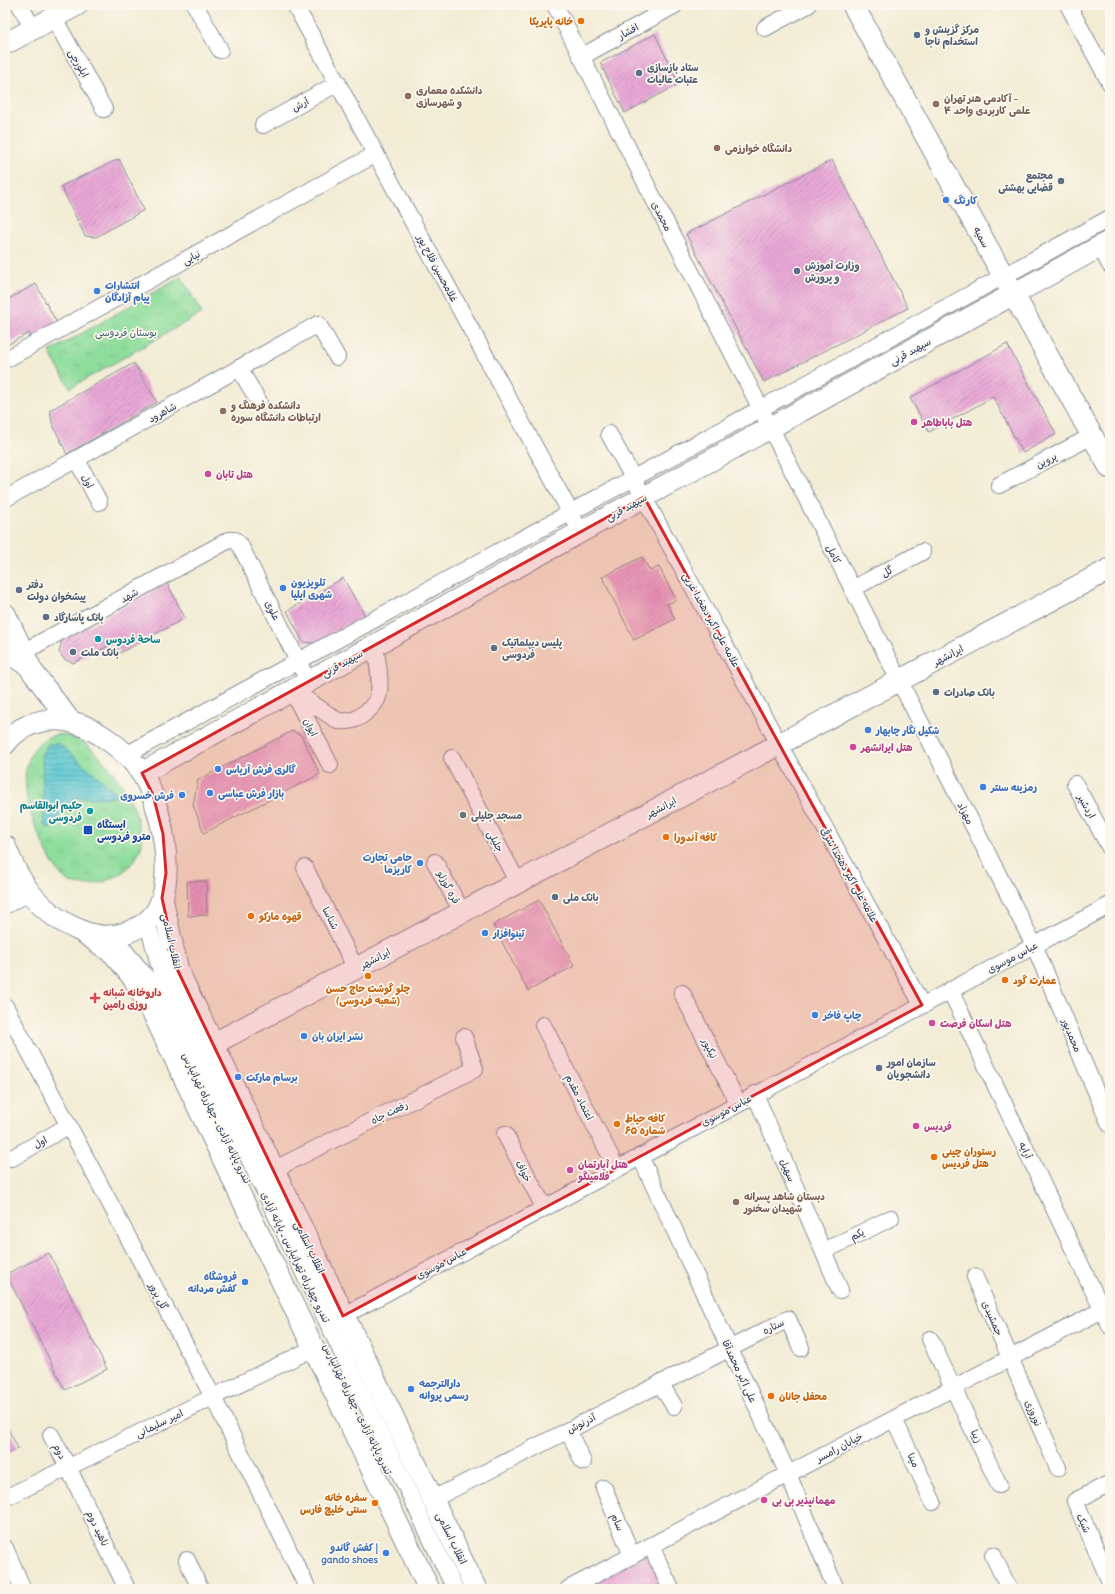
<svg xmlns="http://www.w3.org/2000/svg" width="1115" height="1594" font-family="Delius,'Playpen Sans Arabic',sans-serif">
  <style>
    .grass { fill: url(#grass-tufts); stroke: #54867c; fill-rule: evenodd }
    .water { fill: url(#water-rules); stroke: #3a7b97 }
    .building { fill: url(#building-hatch) }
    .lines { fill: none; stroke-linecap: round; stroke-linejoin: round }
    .minor-casing { stroke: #868e99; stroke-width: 18 }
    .major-casing { stroke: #868e99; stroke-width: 23 }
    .minor { stroke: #fff; stroke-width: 16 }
    .major { stroke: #fff; stroke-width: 21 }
    .marked { fill: #d62828; fill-opacity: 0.2; stroke: #d62828; stroke-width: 3; stroke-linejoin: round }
    .food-dot { fill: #e8710a; stroke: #fbf7ec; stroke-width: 1.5 }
    .service-dot { fill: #5c6f8a; stroke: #fbf7ec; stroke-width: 1.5 }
    .education-dot { fill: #8d6e63; stroke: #fbf7ec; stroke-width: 1.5 }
    .shop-dot { fill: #3f7fe0; stroke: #fbf7ec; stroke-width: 1.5 }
    .hotel-dot { fill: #d1479c; stroke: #fbf7ec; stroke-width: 1.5 }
    .culture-dot { fill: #0f9aa8; stroke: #fbf7ec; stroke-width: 1.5 }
    .worship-dot { fill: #6b7280; stroke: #fbf7ec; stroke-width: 1.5 }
    .transit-dot { fill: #1a4fb4; stroke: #fbf7ec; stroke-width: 1.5 }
    .health-dot { fill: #e0444e; stroke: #fbf7ec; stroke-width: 1.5 }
    .labels { text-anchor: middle; stroke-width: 3.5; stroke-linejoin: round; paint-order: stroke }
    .food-label { font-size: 10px; font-weight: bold; fill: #c56008; stroke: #fbf7ec; text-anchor: start }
    .service-label { font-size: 10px; font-weight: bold; fill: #4e5e75; stroke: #fbf7ec; text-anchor: start }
    .street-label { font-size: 10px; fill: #1b2f5e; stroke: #fbf7ec }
    .education-label { font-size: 10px; font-weight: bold; fill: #785e54; stroke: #fbf7ec; text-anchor: start }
    .shop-label { font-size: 10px; font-weight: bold; fill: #366cbe; stroke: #fbf7ec; text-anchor: start }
    .park-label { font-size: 10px; fill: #385a6d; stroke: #fbf7ec }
    .hotel-label { font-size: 10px; font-weight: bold; fill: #b23c85; stroke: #fbf7ec; text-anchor: start }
    .culture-label { font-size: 10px; font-weight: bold; fill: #0d838f; stroke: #fbf7ec; text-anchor: start }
    .worship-label { font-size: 10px; font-weight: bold; fill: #5b616d; stroke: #fbf7ec; text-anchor: start }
    .transit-label { font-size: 10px; font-weight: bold; fill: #164399; stroke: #fbf7ec; text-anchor: start }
    .health-label { font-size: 10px; font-weight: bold; fill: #be3a42; stroke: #fbf7ec; text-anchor: start }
  </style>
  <defs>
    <pattern id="grass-tufts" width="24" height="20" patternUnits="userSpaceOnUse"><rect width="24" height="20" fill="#8edd9b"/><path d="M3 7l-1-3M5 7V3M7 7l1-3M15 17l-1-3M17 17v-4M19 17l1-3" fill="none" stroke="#7abe88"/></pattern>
    <pattern id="water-rules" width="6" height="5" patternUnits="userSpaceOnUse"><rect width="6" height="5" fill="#5ac7d0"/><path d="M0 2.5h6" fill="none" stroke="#4aa2ac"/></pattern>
    <pattern id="building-hatch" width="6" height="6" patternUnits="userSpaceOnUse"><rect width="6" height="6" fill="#e9a8d6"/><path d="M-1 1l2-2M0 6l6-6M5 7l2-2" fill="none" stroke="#bc89b1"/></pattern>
  </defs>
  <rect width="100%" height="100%" fill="#fbf7ec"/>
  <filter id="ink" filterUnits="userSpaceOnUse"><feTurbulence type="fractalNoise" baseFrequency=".025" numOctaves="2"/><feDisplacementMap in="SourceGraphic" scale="8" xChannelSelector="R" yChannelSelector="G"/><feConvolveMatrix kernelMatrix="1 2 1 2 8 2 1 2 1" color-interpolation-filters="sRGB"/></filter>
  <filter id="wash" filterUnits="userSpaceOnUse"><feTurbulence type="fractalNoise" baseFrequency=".012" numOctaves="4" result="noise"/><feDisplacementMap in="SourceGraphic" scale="16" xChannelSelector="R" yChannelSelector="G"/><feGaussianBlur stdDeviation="0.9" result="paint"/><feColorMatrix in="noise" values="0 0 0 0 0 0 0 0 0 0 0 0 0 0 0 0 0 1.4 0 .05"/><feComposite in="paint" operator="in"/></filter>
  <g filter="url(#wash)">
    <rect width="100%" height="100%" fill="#f2ecd4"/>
    <g class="grass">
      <polygon points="181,277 202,313 70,388 49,352"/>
      <path d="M 61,734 C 70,736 78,739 86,744 C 102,757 125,785 132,804 C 136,812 138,821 139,830 C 140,834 142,838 142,842 C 141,853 131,866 123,872 C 109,882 84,890 68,881 C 56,873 50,858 44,846 C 29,816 10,762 46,738 C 50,736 56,735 61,734 ZM 42,753 L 114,797 L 74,798 Z"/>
    </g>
    <polygon class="water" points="48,744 59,744 117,793 114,797 74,798 50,829 44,825 42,753"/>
    <g id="blocks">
      <g class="building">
        <polygon points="655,34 679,84 625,113 600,63"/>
        <polygon points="119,159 144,210 96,237 85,236 61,186"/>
        <polygon points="832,160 908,308 764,382 686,234"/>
        <polygon points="36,284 60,329 34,343 29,333 5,346 5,301"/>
        <polygon points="1007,344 1056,434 1023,453 993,397 929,432 910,398"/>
        <polygon points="134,363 157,402 67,454 52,423 50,410"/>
        <polygon points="642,557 650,571 659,567 676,600 667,604 675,619 634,640 602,577"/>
        <polygon points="343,578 365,616 313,643 303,642 287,611"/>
        <polygon points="167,583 185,618 120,653 115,643 73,663 64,659 59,652 62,640"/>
        <polygon points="292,731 301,735 320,774 204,833 193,805 198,780"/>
        <polygon points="187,881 206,881 207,915 188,916"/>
        <polygon points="539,900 574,966 528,991 493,925"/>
        <polygon points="49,1253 107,1369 65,1390 6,1274"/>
        <polygon points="5,1423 18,1448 5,1455"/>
        <polygon points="649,1553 666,1589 598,1589 594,1580"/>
      </g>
    </g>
  </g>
  <g filter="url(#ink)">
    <use href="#blocks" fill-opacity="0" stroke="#868e99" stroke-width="1"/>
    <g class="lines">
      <g class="minor-casing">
        <g id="minor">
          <polyline points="20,5 33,29"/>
          <polyline points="195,5 220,50"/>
          <polyline points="295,5 575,521"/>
          <polyline points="555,5 1034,945 1110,1125"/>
          <polyline points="1068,5 1110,83"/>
          <polyline points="54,18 104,109"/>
          <polyline points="765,28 808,5"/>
          <polyline points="581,57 675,5"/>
          <polyline points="263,125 338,83"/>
          <polyline points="1100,246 1110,265"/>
          <polyline points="5,360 376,154"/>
          <polyline points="239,368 259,402"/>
          <polyline points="609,434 922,1005"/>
          <polyline points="77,460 99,502"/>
          <polyline points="999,485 1092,436"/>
          <polyline points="5,499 318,324 337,357"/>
          <polyline points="852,589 922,552"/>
          <polyline points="5,640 15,660 32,671"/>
          <polyline points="23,652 229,540 235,540 240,545 308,681"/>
          <path d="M 292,690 L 338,721 C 350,722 358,720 366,712 C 371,708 376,703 378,697 C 382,681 377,661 375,645"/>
          <polyline points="293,692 330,765"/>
          <polyline points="126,755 1110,218"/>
          <polyline points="452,758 518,883"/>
          <polyline points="1075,784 1110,848"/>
          <polyline points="435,862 462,912"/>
          <polyline points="305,868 356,969"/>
          <polyline points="5,887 20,879"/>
          <polyline points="147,921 163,979 455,1589"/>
          <polyline points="115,939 152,984 232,1148"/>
          <polyline points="950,990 1110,1326"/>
          <polyline points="682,993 738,1103"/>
          <polyline points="5,1006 213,1397 308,1589"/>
          <polyline points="543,1025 617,1169"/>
          <polyline points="755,1094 840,1290"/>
          <polyline points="505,1134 544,1207"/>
          <polyline points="640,1156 788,1474 836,1589"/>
          <polyline points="12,1158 68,1126"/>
          <polyline points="273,1170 475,1069 464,1037"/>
          <polyline points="824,1251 891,1218"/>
          <polyline points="975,1277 1058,1468"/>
          <polyline points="343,1316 1110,905"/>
          <polyline points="930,1339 999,1485"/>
          <polyline points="660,1383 674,1406"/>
          <polyline points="894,1419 933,1502"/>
          <polyline points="568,1430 583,1462"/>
          <polyline points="51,1435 68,1467 127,1589"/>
          <polyline points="1110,1483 1075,1501 1110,1582"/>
          <polyline points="604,1488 632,1556"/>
          <polyline points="5,1498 314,1348"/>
          <polyline points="433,1499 788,1319 801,1348"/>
          <polyline points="651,1546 671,1589"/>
          <polyline points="5,1548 23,1589"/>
          <polyline points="993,1555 1009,1589"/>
          <polyline points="187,1560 200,1589"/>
          <polyline points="568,1589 1110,1306"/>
        </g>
      </g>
      <g class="major-casing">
        <g id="major">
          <polyline points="853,5 1110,468"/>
          <polyline points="5,44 77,5"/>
          <polyline points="5,614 32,671 70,721"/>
          <path d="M 5,744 C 17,727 40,718 61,720 C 89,722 127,750 142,774 C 162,805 176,877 157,910 C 151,920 139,928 128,932 C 113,938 96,937 81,931 C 41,914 20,886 5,846"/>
          <polyline points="142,773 1110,241"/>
          <polyline points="162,898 178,971 476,1589"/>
          <polyline points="5,903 27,891"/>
          <polyline points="80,930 114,954 134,979 155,1017 429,1589"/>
          <polyline points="213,1044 1110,569"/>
        </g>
      </g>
      <use href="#minor" class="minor"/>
      <use href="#major" class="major"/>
    </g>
  </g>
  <path class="marked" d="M 644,497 L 922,1005 L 343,1316 L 178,971 L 162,898 L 166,873 L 163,834 L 153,795 L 142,773 Z"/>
  <g class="food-dot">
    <circle cx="581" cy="21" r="4"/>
    <circle cx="666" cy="837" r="4"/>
    <circle cx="251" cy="916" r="4"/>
    <circle cx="368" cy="976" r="4"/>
    <circle cx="1005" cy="980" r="4"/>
    <circle cx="617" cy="1124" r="4"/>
    <circle cx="934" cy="1157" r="4"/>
    <circle cx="771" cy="1396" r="4"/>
    <circle cx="375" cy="1503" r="4"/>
  </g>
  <g class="service-dot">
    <circle cx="917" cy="35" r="4"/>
    <circle cx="639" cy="73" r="4"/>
    <circle cx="1061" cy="181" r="4"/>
    <circle cx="797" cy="271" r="4"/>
    <circle cx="19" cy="590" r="4"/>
    <circle cx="46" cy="617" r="4"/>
    <circle cx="494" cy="648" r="4"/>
    <circle cx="73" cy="652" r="4"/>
    <circle cx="936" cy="692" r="4"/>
    <circle cx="555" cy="897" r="4"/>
    <circle cx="879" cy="1068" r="4"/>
  </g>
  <g class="education-dot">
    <circle cx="408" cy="96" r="4"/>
    <circle cx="936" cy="104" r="4"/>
    <circle cx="717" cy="148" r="4"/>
    <circle cx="223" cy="411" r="4"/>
    <circle cx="736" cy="1202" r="4"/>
  </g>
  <g class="shop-dot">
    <circle cx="946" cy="200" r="4"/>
    <circle cx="97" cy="291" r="4"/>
    <circle cx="283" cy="588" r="4"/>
    <circle cx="868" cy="730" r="4"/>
    <circle cx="218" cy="769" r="4"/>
    <circle cx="983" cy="787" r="4"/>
    <circle cx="210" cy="793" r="4"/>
    <circle cx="182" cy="795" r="4"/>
    <circle cx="420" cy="863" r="4"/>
    <circle cx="485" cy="933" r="4"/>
    <circle cx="815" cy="1015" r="4"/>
    <circle cx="304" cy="1036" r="4"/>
    <circle cx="238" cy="1077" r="4"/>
    <circle cx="245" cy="1282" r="4"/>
    <circle cx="411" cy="1389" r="4"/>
    <circle cx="386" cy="1553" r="4"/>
  </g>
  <g class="hotel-dot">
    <circle cx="914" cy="422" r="4"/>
    <circle cx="208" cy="474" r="4"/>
    <circle cx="853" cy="747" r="4"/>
    <circle cx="932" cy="1023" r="4"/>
    <circle cx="916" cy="1126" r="4"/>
    <circle cx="570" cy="1170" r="4"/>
    <circle cx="764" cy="1500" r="4"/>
  </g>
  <g class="culture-dot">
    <circle cx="98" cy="639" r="4"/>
    <circle cx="90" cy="811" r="4"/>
  </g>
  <circle class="worship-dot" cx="463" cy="815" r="4"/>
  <rect class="transit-dot" x="83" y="825" width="10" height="10" rx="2"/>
  <path class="health-dot" d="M93 992h4v4h4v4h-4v4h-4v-4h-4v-4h4z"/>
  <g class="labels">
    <g class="food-label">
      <text x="573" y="25" text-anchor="end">خانه پاپریکا</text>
      <text x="674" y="841">کافه آندورا</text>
      <text x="259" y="920">قهوه مارکو</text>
      <text x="1013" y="984">عمارت گود</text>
      <text x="368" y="992" text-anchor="middle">چلو گوشت حاج حسن<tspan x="368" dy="12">(شعبه فردوسی)</tspan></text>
      <text x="625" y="1122">کافه حياط<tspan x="625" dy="12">شماره ۶۵</tspan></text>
      <text x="942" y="1155">رستوران چینی<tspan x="942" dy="12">هتل فردیس</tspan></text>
      <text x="779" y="1400">محفل جانان</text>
      <text x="367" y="1501" text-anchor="end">سفره خانه<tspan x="367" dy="12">سنتی خلیج فارس</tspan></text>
    </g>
    <g class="service-label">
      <text x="925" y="33">مرکز گزینش و<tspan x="925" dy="12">استخدام ناجا</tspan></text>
      <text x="647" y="71">ستاد بازسازی<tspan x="647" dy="12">عتبات عالیات</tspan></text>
      <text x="1053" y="179" text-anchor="end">مجتمع<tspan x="1053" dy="12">قضایی بهشتی</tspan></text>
      <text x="805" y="269">وزارت آموزش<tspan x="805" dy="12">و پرورش</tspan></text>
      <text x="27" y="588">دفتر<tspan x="27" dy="12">پیشخوان دولت</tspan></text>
      <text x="54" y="621">بانک پاسارگاد</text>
      <text x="502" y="646">پلیس دیپلماتیک<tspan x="502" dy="12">فردوسی</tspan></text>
      <text x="81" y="656">بانک ملت</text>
      <text x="944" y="696">بانک صادرات</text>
      <text x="563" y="901">بانک ملی</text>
      <text x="887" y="1066">سازمان امور<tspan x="887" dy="12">دانشجویان</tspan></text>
    </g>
    <g class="street-label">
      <text transform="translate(628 31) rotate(-29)" y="4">افشار</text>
      <text transform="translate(79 63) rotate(61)" y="4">ایلورچی</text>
      <text transform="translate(300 104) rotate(-29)" y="4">آرش</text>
      <text transform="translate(662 216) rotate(63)" y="4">محمدی</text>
      <text transform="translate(982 237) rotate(61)" y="4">سمیه</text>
      <text transform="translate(191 257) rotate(-29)" y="4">نیایی</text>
      <text transform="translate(438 268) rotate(62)" y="4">غلامحسین فلاح‌ پور</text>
      <text transform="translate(910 351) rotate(-29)" y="4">سپهبد قرنی</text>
      <text transform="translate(162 412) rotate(-29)" y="4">شاهرود</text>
      <text transform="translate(1046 460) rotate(-28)" y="4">پروین</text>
      <text transform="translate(88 481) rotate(63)" y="4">اول</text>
      <text transform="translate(626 507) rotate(-29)" y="4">سپهبد قرنی</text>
      <text transform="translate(834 554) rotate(63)" y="4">کامل</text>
      <text transform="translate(887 571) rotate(-28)" y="4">گل</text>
      <text transform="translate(129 595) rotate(-28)" y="4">شهد</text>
      <text transform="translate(273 610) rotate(63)" y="4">علوی</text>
      <text transform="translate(712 620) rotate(61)" y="4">علامه علی اکبر دهخدا غربی</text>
      <text transform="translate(948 655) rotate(-28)" y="4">ایرانشهر</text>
      <text transform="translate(342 663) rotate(-29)" y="4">سپهبد قرنی</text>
      <text transform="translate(311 727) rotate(63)" y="4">ایوان</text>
      <text transform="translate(1087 806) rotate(61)" y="4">اردشیر</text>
      <text transform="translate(661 807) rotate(-28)" y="4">ایرانشهر</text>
      <text transform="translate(966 813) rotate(63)" y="4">مهزاد</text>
      <text transform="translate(496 841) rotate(62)" y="4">جلیلی</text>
      <text transform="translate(850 875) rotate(61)" y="4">علامه علی اکبر دهخدا شرقی</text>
      <text transform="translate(449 887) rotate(62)" y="4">قره گوزلو</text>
      <text transform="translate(331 918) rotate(63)" y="4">شناسا</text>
      <text transform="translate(172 941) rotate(77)" y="4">انقلاب اسلامی</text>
      <text transform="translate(1012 957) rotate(-28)" y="4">عباس موسوی</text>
      <text transform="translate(375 958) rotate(-28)" y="4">ایرانشهر</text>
      <text transform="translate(1072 1035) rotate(67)" y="4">محمدپور</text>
      <text transform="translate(710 1048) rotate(63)" y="4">نیکپور</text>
      <text transform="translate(580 1097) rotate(63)" y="4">اعتماد مقدم</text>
      <text transform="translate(726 1110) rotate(-28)" y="4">عباس موسوی</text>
      <text transform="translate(389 1112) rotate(-26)" y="4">رفعت جاه</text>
      <text transform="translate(217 1118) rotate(64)" y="4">تندرو پایانه آزادی ـ چهارراه تهرانپارس</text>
      <text transform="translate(40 1142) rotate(-29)" y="4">اول</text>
      <text transform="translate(1026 1150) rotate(65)" y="4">آرایه</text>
      <text transform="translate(788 1170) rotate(66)" y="4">سهیل</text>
      <text transform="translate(524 1171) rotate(63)" y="4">خواف</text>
      <text transform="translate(857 1234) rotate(-27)" y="4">یکم</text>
      <text transform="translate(310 1247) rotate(64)" y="4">انقلاب اسلامی</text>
      <text transform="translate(296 1257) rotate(64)" y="4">تندرو چهارراه تهرانپارس ـ پایانه آزادی</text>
      <text transform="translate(441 1263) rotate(-28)" y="4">عباس موسوی</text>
      <text transform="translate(159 1296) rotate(62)" y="4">گل پرور</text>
      <text transform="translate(993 1318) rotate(66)" y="4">جمشیدی</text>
      <text transform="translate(773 1326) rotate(-26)" y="4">ستاره</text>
      <text transform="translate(740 1371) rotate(65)" y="4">علی اکبر محمدآقا</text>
      <text transform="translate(358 1409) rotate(64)" y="4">تندرو پایانه آزادی ـ چهارراه تهرانپارس</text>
      <text transform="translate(1034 1413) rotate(66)" y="4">نوروزی</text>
      <text transform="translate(159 1423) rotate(-26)" y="4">امیر سلیمانی</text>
      <text transform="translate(581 1423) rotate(-27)" y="4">آذرنوش</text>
      <text transform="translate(977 1436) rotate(65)" y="4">زیبا</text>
      <text transform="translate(839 1447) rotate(-28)" y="4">خیابان رامسر</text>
      <text transform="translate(60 1451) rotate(62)" y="4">دوم</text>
      <text transform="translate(914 1460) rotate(65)" y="4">مینا</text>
      <text transform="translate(618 1522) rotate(67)" y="4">سام</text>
      <text transform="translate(1084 1523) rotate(66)" y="4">شیک</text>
      <text transform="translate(98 1528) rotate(64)" y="4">ناهید دوم</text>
      <text transform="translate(452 1538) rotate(64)" y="4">انقلاب اسلامی</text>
    </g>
    <g class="education-label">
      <text x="416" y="94">دانشکده معماری<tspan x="416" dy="12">و شهرسازی</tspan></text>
      <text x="944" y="102">آکادمی هنر تهران -<tspan x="944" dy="12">علمی کاربردی واحد ۴</tspan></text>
      <text x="725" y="152">دانشگاه خوارزمی</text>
      <text x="231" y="409">دانشکده فرهنگ و<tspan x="231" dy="12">ارتباطات دانشگاه سوره</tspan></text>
      <text x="744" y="1200">دبستان شاهد پسرانه<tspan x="744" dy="12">شهیدان سخنور</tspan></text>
    </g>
    <g class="shop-label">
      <text x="954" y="204">کارنگ</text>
      <text x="105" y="289">انتشارات<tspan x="105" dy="12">پیام آزادگان</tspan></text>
      <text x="291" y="586">تلویزیون<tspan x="291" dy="12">شهری ایلیا</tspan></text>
      <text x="876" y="734">شکیل نگار چابهار</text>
      <text x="226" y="773">گالری فرش آریاس</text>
      <text x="991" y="791">رمزینه سنتر</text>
      <text x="218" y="797">بازار فرش عباسی</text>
      <text x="174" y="799" text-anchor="end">فرش خسروی</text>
      <text x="412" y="861" text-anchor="end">حامی تجارت<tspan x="412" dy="12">کاریزما</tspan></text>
      <text x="493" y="937">تینوافزار</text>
      <text x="823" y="1019">چاپ فاخر</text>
      <text x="312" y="1040">نشر ایران بان</text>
      <text x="246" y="1081">برسام مارکت</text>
      <text x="237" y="1280" text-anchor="end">فروشگاه<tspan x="237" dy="12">کفش مردانه</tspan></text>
      <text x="419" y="1387">دارالترجمه<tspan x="419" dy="12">رسمی پروانه</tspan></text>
      <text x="378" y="1551" text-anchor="end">کفش گاندو |<tspan x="378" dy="12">gando shoes</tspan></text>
    </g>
    <g class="park-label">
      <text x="126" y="336">بوستان فردوسی</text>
    </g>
    <g class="hotel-label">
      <text x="922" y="426">هتل باباطاهر</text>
      <text x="216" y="478">هتل تابان</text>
      <text x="861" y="751">هتل ایرانشهر</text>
      <text x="940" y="1027">هتل اسکان فرصت</text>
      <text x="924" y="1130">فردیس</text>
      <text x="578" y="1168">هتل آپارتمان<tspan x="578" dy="12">فلامینگو</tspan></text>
      <text x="772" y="1504">مهمانپذیر بی بی</text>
    </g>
    <g class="culture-label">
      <text x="106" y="643">ساحة فردوس</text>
      <text x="82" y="809" text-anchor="end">حکیم ابوالقاسم<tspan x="82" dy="12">فردوسی</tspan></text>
    </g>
    <g class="worship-label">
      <text x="471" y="819">مسجد جلیلی</text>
    </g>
    <g class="transit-label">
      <text x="97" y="828">ایستگاه<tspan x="97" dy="12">مترو فردوسی</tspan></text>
    </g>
    <g class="health-label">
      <text x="103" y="996">داروخانه شبانه<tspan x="103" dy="12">روزی رامین</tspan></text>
    </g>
  </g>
  <rect width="1115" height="1594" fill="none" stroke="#fbf7ec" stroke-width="20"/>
</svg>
